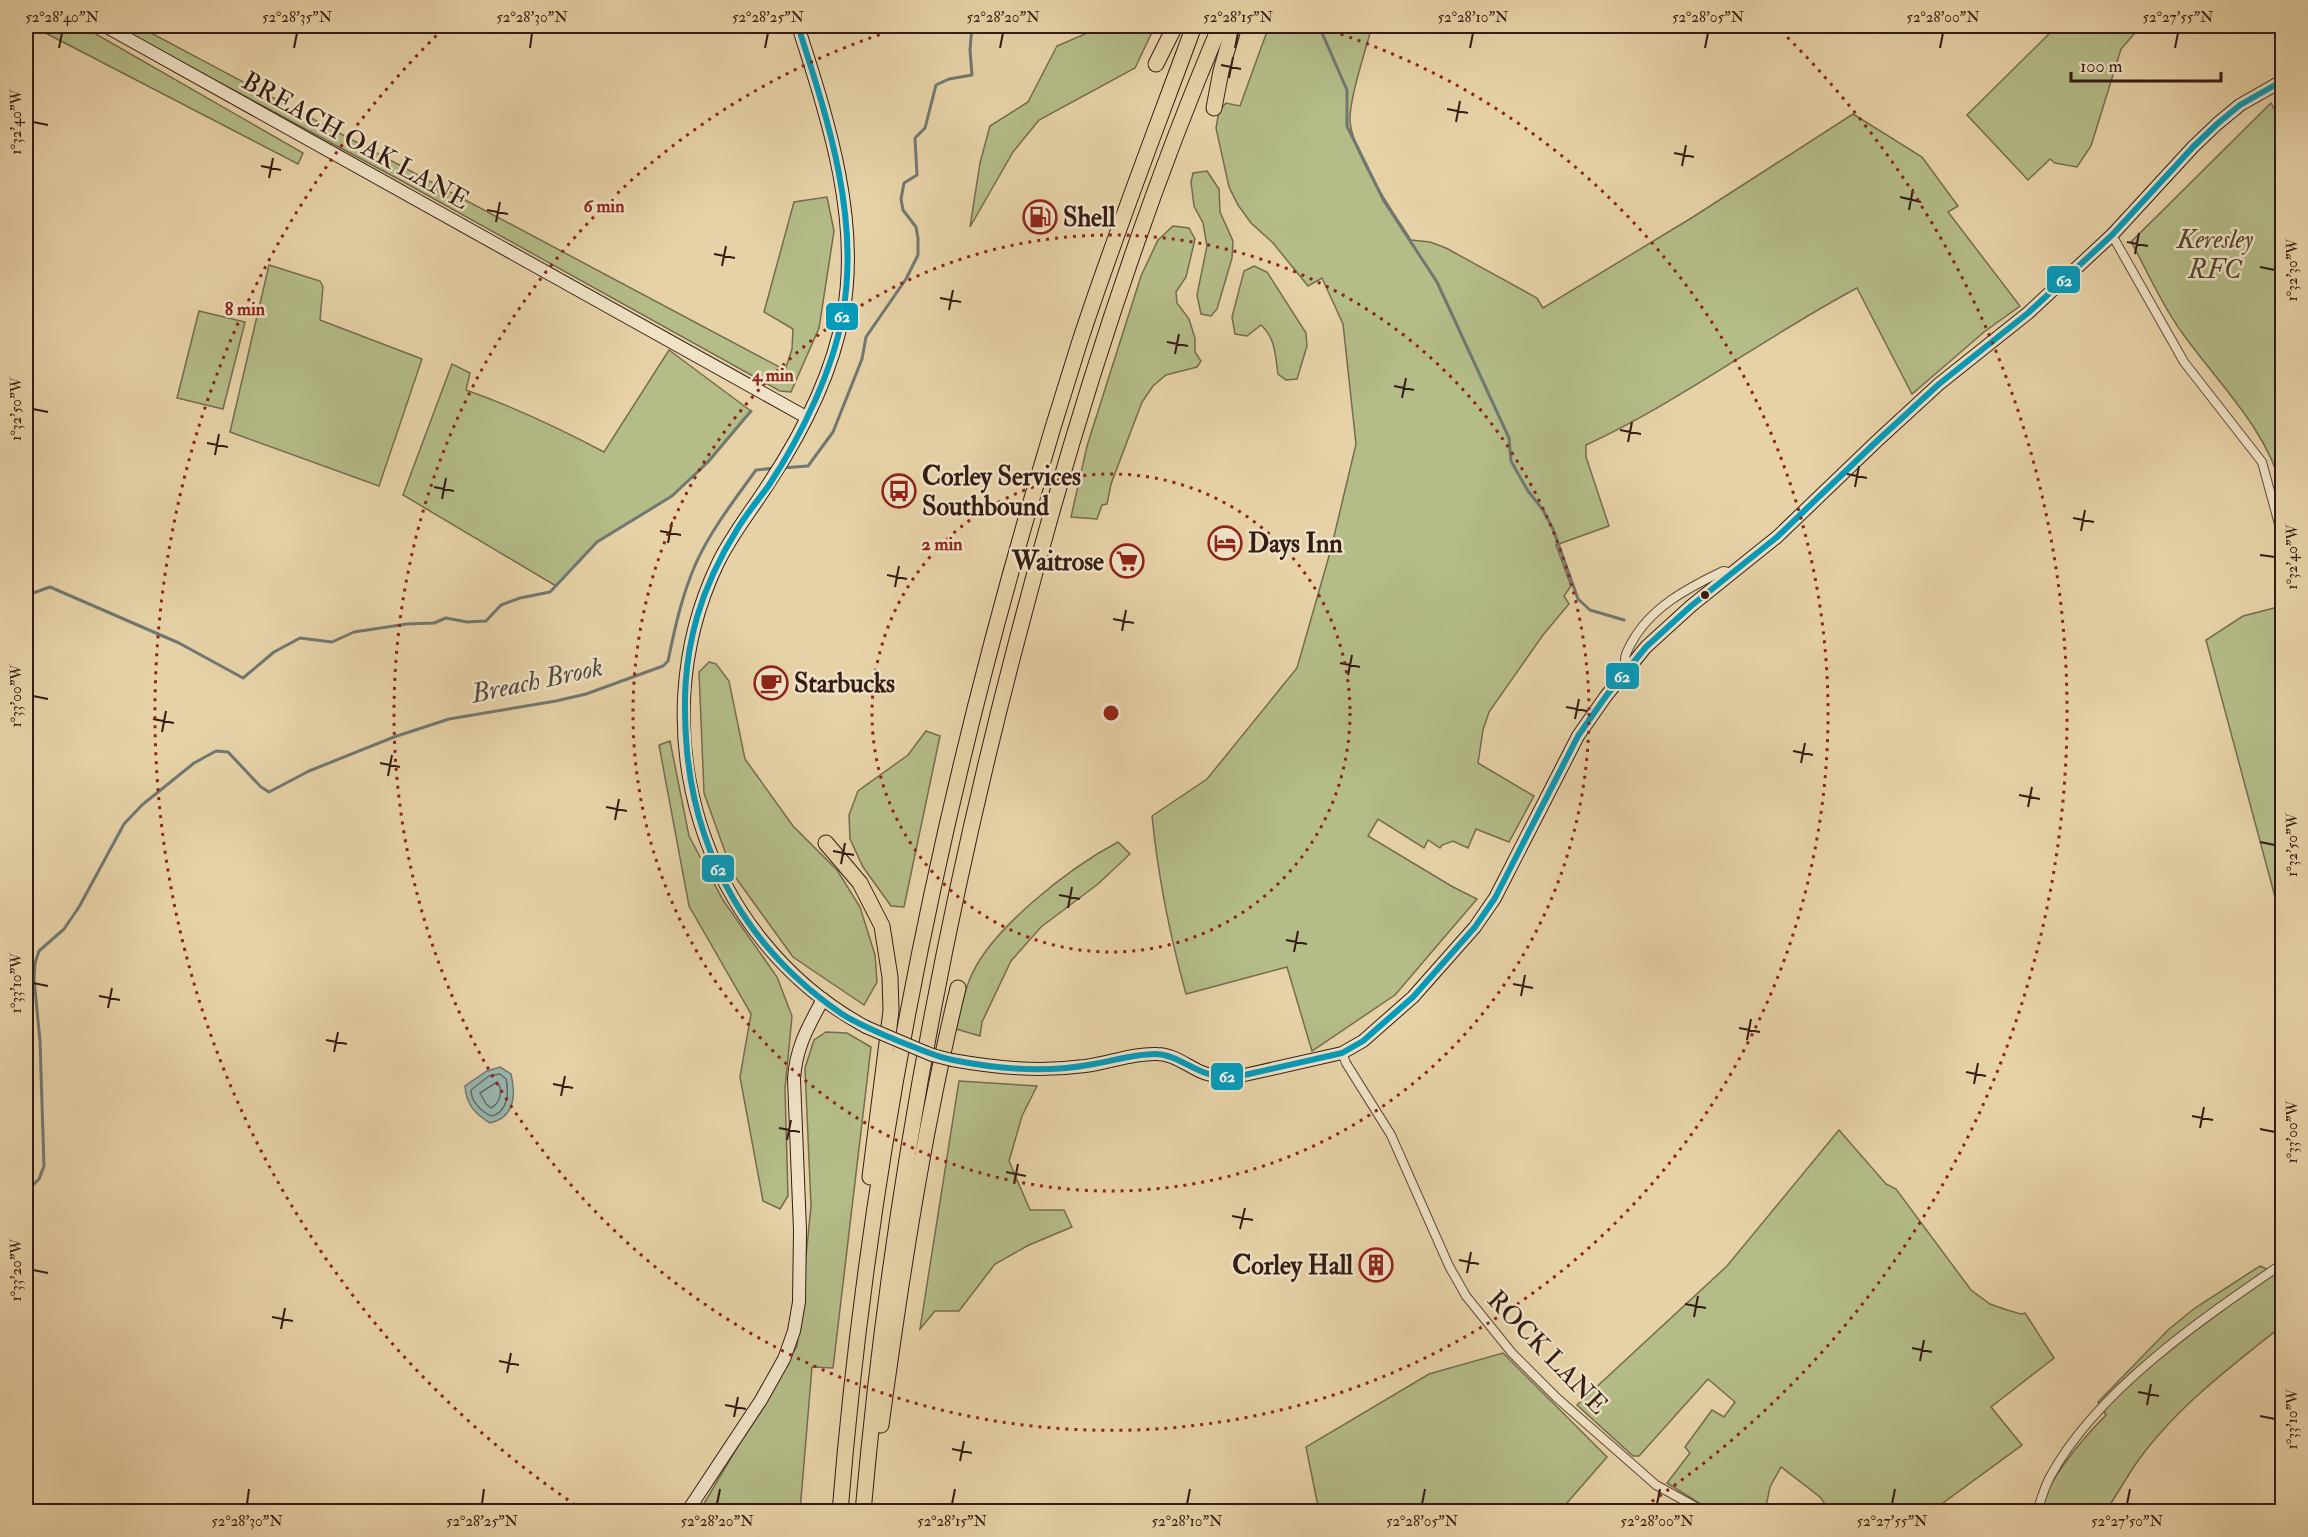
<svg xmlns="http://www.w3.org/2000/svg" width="2308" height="1537" font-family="'IM FELL Double Pica',serif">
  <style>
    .green { fill: #b4bc88; stroke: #746c4e; stroke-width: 1.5 }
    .water { fill: #98b6af; stroke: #707871; stroke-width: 1.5 }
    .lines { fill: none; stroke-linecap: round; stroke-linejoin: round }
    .shore { stroke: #666962; stroke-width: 1.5 }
    .stream { stroke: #707871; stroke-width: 3 }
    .street-casing { stroke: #604a39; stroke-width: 10 }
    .secondary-casing { stroke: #331c14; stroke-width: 14 }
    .highway-casing { stroke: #331c14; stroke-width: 17 }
    .street { stroke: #efe2c6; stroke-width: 8 }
    .secondary { stroke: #efe2c6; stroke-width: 12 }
    .highway { stroke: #e7d2a7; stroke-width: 15 }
    .secondary-bridge-casing { stroke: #331c14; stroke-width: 14; stroke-linecap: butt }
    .secondary-bridge { stroke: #efe2c6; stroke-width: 12 }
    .bus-1-casing { stroke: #efe2c6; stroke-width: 10 }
    .bus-1 { stroke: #059bbb; stroke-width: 6 }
    .ticks { fill: none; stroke: #331c14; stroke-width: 2 }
    .ring { fill: none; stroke: #8f2418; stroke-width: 3; stroke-dasharray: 3 6 }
    .bus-dot { fill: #331c14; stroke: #efe2c6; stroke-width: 2 }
    .labels { text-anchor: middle; stroke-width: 5; stroke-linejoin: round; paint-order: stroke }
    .street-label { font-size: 26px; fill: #331c14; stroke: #efe2c6 }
    .poi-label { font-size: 26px; font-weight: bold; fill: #331c14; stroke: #efe2c6; text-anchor: start }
    .park-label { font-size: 26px; font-style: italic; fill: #534431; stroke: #efe2c6 }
    .water-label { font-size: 27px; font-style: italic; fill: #514a42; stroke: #efe2c6 }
    .centre { fill: #8f2418; stroke: #efe2c6; stroke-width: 3 }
    .ring-label { font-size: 18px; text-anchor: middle; font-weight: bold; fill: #8f2418; stroke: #efe2c6; stroke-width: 5; stroke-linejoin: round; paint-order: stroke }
    .line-badge { stroke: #efe2c6; stroke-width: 2 }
    .badge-label { font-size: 16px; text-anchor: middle; font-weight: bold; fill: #fff }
    .neatline { fill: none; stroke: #331c14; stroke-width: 2 }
    .ticks-label { font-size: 15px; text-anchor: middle; fill: #331c14 }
  </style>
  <rect width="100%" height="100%" fill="#e7d2a7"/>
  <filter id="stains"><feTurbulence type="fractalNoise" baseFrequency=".00333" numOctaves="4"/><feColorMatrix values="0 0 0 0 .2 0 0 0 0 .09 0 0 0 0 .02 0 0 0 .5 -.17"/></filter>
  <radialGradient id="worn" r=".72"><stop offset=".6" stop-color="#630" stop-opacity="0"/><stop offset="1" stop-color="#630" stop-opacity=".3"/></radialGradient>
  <g class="green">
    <polygon points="32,26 82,26 303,153 298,164"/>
    <polygon points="115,26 138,26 785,370 792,349 793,329 764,312 794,202 827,197 834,231 819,328 791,392 780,391 400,180"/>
    <polygon points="1089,26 1155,26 1135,68 1039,120 1013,152 970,227 980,163 990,126 1028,102 1057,46 1085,34"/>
    <path d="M 1269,26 L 1372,26 C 1366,49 1349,99 1350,121 C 1353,155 1392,211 1411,240 L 1430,242 L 1446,248 L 1537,298 L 1543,308 L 1693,217 L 1853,114 L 1922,157 L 1958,206 L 1948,212 L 2020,306 L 1984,332 L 1912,394 L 1857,288 C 1765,337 1681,401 1586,445 L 1586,457 L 1609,526 L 1556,545 L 1571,586 L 1564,596 L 1569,604 L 1543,635 L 1489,712 L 1483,730 L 1478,763 L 1534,796 L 1509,842 L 1476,829 L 1468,848 L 1453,841 L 1442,845 L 1440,848 L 1428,840 L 1424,848 L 1378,819 L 1368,836 L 1453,887 L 1477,899 L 1395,995 L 1312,1051 L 1287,967 L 1186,994 C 1170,936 1158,876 1152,816 L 1207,779 L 1297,668 L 1331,549 L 1356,444 L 1343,324 L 1322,278 L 1308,286 L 1273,243 L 1251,223 L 1238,205 L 1229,187 L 1216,128 L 1219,111 L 1226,103 L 1240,106 Z"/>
    <polygon points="2057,26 2141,26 2121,49 2091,146 2077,167 2055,163 2050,159 2028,180 1967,115"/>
    <path d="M 2271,103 L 2282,123 L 2282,488 C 2265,427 2219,384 2183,334 C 2162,306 2148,272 2131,242 Z"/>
    <polygon points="1207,171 1219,189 1220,212 1233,241 1232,258 1217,309 1211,316 1201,314 1197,295 1207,246 1203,223 1194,206 1191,182 1193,173"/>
    <polygon points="1173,226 1189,228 1195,239 1186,277 1176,292 1177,303 1189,319 1195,338 1195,352 1201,361 1197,367 1166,375 1153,386 1142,402 1111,484 1107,504 1102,505 1097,519 1071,517 1087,446 1141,276 1158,240"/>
    <polygon points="269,265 320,281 323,287 320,320 422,359 379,486 230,432"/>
    <path d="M 1254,266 L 1267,272 L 1306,333 L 1307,346 L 1297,379 L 1286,380 L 1278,374 C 1275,355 1276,339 1261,325 L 1247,336 L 1235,334 L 1232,317 L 1244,271 Z"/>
    <polygon points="199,311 245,322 223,409 177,398"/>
    <path d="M 669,350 L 751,411 L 706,464 L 672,496 L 597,542 L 556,586 L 403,495 L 452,364 L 470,373 L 466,390 C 514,407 559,428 604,452 Z"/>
    <polygon points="2282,606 2282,923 2206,640 2243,616"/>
    <polygon points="709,662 716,664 729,681 745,759 793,826 837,870 860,907 875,955 877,982 864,1005 793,957 733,874 704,793 699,672"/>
    <polygon points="926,731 940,736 904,907 891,906 863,867 850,839 849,815 858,791 908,755"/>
    <polygon points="670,741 689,836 723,900 777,977 792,1016 785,1089 788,1196 780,1209 763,1201 740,1077 751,1014 689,906 659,745"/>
    <path d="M 1118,842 L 1130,854 L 1098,884 L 1041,927 L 1011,961 L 982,1022 L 980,1036 L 956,1029 C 960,1013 963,996 969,981 C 988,930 1071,867 1118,842 Z"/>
    <polygon points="826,1032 847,1033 871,1047 833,1368 812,1367 800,1511 699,1512 797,1346 811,1206 805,1068 814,1040"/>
    <polygon points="959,1081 1037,1086 1022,1116 1009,1161 1030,1210 1064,1210 1072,1227 1029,1245 995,1264 959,1311 935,1311 920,1329"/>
    <polygon points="1839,1130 1886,1184 1896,1189 1971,1290 1990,1304 2007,1310 2021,1314 2025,1313 2054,1358 1991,1407 2022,1445 1932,1511 1828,1511 1828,1508 1820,1497 1781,1467 1770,1487 1765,1511 1725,1511 1704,1506 1667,1483 1690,1453 1685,1447 1712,1410 1724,1417 1735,1402 1708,1379 1639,1456 1633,1456 1577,1405 1727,1266"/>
    <path d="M 2260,1266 L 2282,1276 L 2282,1320 L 2278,1329 C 2226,1370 2170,1413 2133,1468 C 2124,1482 2115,1497 2106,1511 L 2041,1512 C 2043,1484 2086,1435 2106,1415 L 2098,1402 L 2169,1329 L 2195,1308 Z"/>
    <polygon points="1503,1353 1607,1457 1560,1511 1319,1511 1306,1447 1429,1374"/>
  </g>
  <path class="water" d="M 500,1067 L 511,1074 C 516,1095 515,1117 490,1123 C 475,1114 466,1104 465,1086 L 487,1071 Z"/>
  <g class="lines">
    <g class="shore">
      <path d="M 500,1074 L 506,1079 C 509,1092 508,1113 491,1116 C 481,1111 471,1102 471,1090 L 489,1076 Z"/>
      <path d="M 497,1082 C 504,1090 500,1103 491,1108 L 486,1104 L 480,1093 Z"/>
    </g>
    <g class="stream">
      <polyline points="1319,26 1347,90 1347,126 1384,201 1437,282 1509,438 1511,461 1528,491 1543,510 1553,529 1578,599 1590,610 1624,620"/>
      <polyline points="782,468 808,466 833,432 862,359 866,337 906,279 918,255 918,238 916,227 903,210 901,199 904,183 917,175 915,138 925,128 936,85 949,79 972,75 970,50 972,26"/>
      <polyline points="26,591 33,593 50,587 179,643 243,678 274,652 300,638 332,642 354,632 407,624 434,623 446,618 467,622 486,621 501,605 520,598 550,592 597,542 672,496 708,462 751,411"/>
      <path d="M 26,1192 L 39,1179 L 44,1166 L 40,1041 L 34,979 L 35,963 L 39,951 L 64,929 L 79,907 L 124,824 L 142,805 L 194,763 L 216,751 L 228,752 L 261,787 L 269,792 L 309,771 L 394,737 L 449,719 L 556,701 L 586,694 L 663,666 L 668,661 C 675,627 682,595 696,563 C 711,530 735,499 756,470 L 775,468"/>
    </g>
    <g class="street-casing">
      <g id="street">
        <polyline points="2112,235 2184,362 2262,462 2282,535"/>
        <path d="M 1627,669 C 1622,659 1627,651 1632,642 C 1651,607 1688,588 1723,571 L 1733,573"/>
        <polyline points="1342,1053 1346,1063 1391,1135 1449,1266 1466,1296 1512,1353 1557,1398 1656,1485 1705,1512"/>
        <path d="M 2037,1512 C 2041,1500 2044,1488 2050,1477 C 2096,1391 2203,1318 2282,1264"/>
      </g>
    </g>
    <g class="secondary-casing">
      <g id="secondary">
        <polyline points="105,26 806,417"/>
        <path d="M 798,26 C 827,117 861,218 843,315 C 832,375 802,433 769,483 C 752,510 732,534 718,563 C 638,730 702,938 866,1027"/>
        <path d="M 952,1060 C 997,1068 1039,1072 1085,1066 C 1109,1063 1133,1053 1157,1054 C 1175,1054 1188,1067 1204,1073 C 1216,1077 1228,1077 1240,1076 L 1342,1053 L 1363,1041 L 1413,997 L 1475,927 L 1495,898 L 1578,736 L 1606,696 L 1646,647 L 1691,606 L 1777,537 L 1877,441 L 1939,384 L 2028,313 L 2112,235 L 2193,147 L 2217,124 L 2240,105 L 2282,81"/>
        <path d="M 687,1512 L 761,1400 L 784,1359 L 794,1331 L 799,1302 L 800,1230 L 794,1079 C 796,1047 808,1027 823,999"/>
      </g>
    </g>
    <g class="highway-casing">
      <g id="highway">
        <polyline points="1156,64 1175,26"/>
        <polyline points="1214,108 1221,71 1234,26"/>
        <polyline points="826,843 860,883 882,926 890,977 891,1011 870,1177"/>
        <path d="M 881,1425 C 901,1279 923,1132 958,988"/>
        <path d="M 840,1512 C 872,1115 958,723 1079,344 C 1114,237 1155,132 1194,26"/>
        <path d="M 863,1512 C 889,1217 942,926 1017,640 C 1071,432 1136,224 1220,26"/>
      </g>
    </g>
    <use href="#street" class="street"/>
    <use href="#secondary" class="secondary"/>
    <use href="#highway" class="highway"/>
    <g class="secondary-bridge-casing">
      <polyline id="secondary-bridge" points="866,1027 932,1055 952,1060"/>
    </g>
    <use href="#secondary-bridge" class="secondary-bridge"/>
    <g class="bus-1-casing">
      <path id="bus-1" d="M 798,26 C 827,117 860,216 843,313 C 833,371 801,436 769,485 C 759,499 747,513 738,528 C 721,555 706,586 697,617 C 684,663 683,703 687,751 C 697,860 751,952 842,1014 C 859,1025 878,1032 896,1040 C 915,1047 933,1056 953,1060 C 997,1069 1043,1073 1088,1065 C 1110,1062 1132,1054 1155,1054 C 1173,1054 1187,1066 1203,1072 C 1215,1077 1228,1077 1240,1076 L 1342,1053 L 1363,1041 L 1413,997 L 1475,927 L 1495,898 L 1578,736 L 1606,696 L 1646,647 L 1691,606 L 1777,537 L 1877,441 L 1939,384 L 2028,313 L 2112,235 L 2193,147 L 2217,124 L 2240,105 L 2282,81"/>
    </g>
    <use href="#bus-1" class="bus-1"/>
  </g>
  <path class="ticks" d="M 59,48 L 62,33M 294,48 L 297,33M 530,48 L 532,33M 765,48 L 768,33M 1000,48 L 1003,33M 1235,48 L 1238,33M 1470,48 L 1473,33M 1705,48 L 1708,33M 1940,48 L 1943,33M 2175,48 L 2178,33M 1221,65 L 1241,69M 1229,78 L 1233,57M 1447,109 L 1468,113M 33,122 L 48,125M 1456,122 L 1460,101M 1674,153 L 1694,157M 261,166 L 281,170M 1682,166 L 1686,145M 269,178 L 273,158M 1900,197 L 1921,202M 487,210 L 508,214M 1909,210 L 1913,189M 496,222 L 500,202M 2127,242 L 2148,246M 714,254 L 735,258M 2135,254 L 2139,233M 722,266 L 726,246M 2260,267 L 2275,270M 940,298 L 961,302M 949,310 L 953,290M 1167,342 L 1188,346M 1175,354 L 1179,334M 1394,386 L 1414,390M 1402,398 L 1406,378M 33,409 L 48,412M 1620,430 L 1641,434M 1628,442 L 1632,422M 207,443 L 228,447M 215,455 L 219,434M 1847,474 L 1867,478M 434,487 L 454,491M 1855,487 L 1859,466M 442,499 L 446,478M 2073,518 L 2094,522M 660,531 L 681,535M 2081,531 L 2085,510M 668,543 L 672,522M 2260,555 L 2275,557M 887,575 L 907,579M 895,587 L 899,566M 1113,619 L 1134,623M 1122,631 L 1126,610M 1340,663 L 1360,667M 1348,675 L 1352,655M 33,696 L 48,699M 1566,707 L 1587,711M 153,719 L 174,723M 1575,719 L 1579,699M 162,732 L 166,711M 1793,751 L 1813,755M 380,763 L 400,767M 1801,763 L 1805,743M 388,776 L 392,755M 2019,795 L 2040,799M 606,807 L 627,811M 2028,807 L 2032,787M 615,820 L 619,799M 2260,842 L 2275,845M 833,851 L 854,855M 841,864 L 845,843M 1059,895 L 1080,899M 1068,908 L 1072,887M 1286,940 L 1307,944M 1294,952 L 1298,931M 33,983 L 48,986M 1513,984 L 1533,988M 99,996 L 120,1000M 1521,996 L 1525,975M 108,1008 L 112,988M 1739,1028 L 1760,1032M 326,1040 L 347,1044M 1747,1040 L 1751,1019M 334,1052 L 338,1032M 1966,1072 L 1986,1076M 553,1084 L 573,1088M 1974,1084 L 1978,1063M 561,1096 L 565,1076M 2192,1116 L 2213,1120M 779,1128 L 800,1132M 2200,1128 L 2204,1107M 2260,1129 L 2275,1132M 787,1140 L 791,1120M 1006,1172 L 1026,1176M 1014,1184 L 1018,1164M 1232,1216 L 1253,1220M 1240,1229 L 1245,1208M 1459,1260 L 1479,1264M 33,1270 L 48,1273M 1467,1273 L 1471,1252M 1685,1304 L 1706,1308M 272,1317 L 293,1321M 1694,1317 L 1698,1296M 281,1329 L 285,1308M 1912,1348 L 1932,1352M 499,1361 L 519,1365M 1920,1361 L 1924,1340M 507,1373 L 511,1353M 2138,1392 L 2159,1396M 725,1405 L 746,1409M 2147,1405 L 2151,1384M 2260,1416 L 2275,1419M 734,1417 L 738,1397M 952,1449 L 972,1453M 960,1461 L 964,1441M 247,1504 L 249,1489M 482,1504 L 484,1489M 717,1504 L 720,1489M 952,1504 L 955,1489M 1187,1504 L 1190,1489M 1422,1504 L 1425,1489M 1657,1504 L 1660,1489M 1892,1504 L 1895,1489M 2127,1504 L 2130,1489"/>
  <g class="ring">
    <circle cx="1111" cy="713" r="239"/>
    <circle cx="1111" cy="713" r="478"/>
    <path d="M1315 26A717 717 0 1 1 907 26"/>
    <path d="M583 1510A956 956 0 0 1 441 31M1781 31A956 956 0 0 1 1639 1510"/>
  </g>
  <defs>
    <g id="fuel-ring" transform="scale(1.725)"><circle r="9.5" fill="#efe2c6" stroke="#8f2418" stroke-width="1.5"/><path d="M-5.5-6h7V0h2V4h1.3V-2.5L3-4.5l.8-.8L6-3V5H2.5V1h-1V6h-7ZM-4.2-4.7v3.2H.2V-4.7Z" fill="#8f2418"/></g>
    <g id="bus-ring" transform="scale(1.725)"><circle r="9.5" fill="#efe2c6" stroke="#8f2418" stroke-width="1.5"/><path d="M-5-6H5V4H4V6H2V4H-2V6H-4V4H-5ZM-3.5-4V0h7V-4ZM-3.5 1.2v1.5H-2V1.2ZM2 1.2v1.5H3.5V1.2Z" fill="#8f2418"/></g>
    <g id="hotel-ring" transform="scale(1.725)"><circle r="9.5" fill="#efe2c6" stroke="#8f2418" stroke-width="1.5"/><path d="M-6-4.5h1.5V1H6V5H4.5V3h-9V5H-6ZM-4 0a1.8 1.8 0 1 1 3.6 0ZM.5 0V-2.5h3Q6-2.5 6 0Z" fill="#8f2418"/></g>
    <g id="supermarket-ring" transform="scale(1.725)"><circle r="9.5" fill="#efe2c6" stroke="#8f2418" stroke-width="1.5"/><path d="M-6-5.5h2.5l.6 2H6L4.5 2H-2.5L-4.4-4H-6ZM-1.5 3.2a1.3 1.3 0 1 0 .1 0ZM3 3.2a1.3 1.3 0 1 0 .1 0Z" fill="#8f2418"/></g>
    <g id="cafe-ring" transform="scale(1.725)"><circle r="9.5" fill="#efe2c6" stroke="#8f2418" stroke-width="1.5"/><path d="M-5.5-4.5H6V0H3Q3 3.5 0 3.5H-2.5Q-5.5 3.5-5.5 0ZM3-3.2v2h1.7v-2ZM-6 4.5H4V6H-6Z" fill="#8f2418"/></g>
    <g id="building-ring" transform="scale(1.725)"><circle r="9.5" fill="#efe2c6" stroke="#8f2418" stroke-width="1.5"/><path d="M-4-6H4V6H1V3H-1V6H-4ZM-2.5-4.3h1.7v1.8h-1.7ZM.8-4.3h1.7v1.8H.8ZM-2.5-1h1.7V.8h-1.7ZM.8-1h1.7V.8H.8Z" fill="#8f2418"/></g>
  </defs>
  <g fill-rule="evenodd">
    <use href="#fuel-ring" x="1040" y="217"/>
    <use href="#bus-ring" x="899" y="491"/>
    <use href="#hotel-ring" x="1225" y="543"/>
    <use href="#supermarket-ring" x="1127" y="561"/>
    <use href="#cafe-ring" x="771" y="683"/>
    <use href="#building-ring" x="1376" y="1265"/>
  </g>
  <circle class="bus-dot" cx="1705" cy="595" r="5"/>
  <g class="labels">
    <g class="street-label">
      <text transform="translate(356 140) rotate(29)" y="9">BREACH OAK LANE</text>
      <text transform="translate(1548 1352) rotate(46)" y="9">ROCK LANE</text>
    </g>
    <g class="poi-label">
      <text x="1063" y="226">Shell</text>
      <text x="922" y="485">Corley Services<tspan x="922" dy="30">Southbound</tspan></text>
      <text x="1248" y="552">Days Inn</text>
      <text x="1104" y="570" text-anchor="end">Waitrose</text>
      <text x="794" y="692">Starbucks</text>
      <text x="1353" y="1274" text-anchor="end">Corley Hall</text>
    </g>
    <g class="park-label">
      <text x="2215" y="248">Keresley<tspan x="2215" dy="30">RFC</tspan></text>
    </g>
    <g class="water-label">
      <text transform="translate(537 680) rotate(-12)" y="9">Breach Brook</text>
    </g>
  </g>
  <circle cx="1111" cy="713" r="9" class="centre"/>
  <g class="ring-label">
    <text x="604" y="212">6 min</text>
    <text x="245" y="315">8 min</text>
    <text x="773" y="381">4 min</text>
    <text x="942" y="550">2 min</text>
  </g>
  <g class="line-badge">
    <rect x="2046" y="265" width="35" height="29" rx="6" fill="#059bbb"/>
    <rect x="825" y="302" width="34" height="29" rx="6" fill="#059bbb"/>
    <rect x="1605" y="662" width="35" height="28" rx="6" fill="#059bbb"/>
    <rect x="701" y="854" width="34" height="29" rx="6" fill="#059bbb"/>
    <rect x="1210" y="1062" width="34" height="29" rx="6" fill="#059bbb"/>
  </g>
  <g class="badge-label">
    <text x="2064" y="286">62</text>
    <text x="842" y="322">62</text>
    <text x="1622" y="682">62</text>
    <text x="718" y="875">62</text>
    <text x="1227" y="1082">62</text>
  </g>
  <rect width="2308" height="1537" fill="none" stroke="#e7d2a7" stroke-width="66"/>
  <path d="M2071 72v9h150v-9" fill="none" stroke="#331c14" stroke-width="3"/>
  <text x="2080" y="72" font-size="18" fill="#331c14" stroke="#efe2c6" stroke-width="4.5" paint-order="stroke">100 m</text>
  <rect x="33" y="33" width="2242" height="1471" class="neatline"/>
  <g class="ticks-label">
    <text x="62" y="22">52°28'40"N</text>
    <text x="297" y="22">52°28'35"N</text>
    <text x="532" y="22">52°28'30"N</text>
    <text x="768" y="22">52°28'25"N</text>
    <text x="1003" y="22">52°28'20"N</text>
    <text x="1238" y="22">52°28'15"N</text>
    <text x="1473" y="22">52°28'10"N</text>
    <text x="1708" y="22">52°28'05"N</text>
    <text x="1943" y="22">52°28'00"N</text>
    <text x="2178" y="22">52°27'55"N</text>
    <text transform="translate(16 122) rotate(-90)" y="5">1°32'40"W</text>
    <text transform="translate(2292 270) rotate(-90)" y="5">1°32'30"W</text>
    <text transform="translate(16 409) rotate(-90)" y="5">1°32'50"W</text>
    <text transform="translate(2292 557) rotate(-90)" y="5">1°32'40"W</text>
    <text transform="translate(16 696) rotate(-90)" y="5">1°33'00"W</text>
    <text transform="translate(2292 845) rotate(-90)" y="5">1°32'50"W</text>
    <text transform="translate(16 983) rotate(-90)" y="5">1°33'10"W</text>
    <text transform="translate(2292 1132) rotate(-90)" y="5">1°33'00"W</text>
    <text transform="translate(16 1270) rotate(-90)" y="5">1°33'20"W</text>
    <text transform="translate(2292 1419) rotate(-90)" y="5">1°33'10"W</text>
    <text x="247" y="1526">52°28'30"N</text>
    <text x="482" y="1526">52°28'25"N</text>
    <text x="717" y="1526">52°28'20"N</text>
    <text x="952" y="1526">52°28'15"N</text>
    <text x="1187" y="1526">52°28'10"N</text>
    <text x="1422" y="1526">52°28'05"N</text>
    <text x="1657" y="1526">52°28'00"N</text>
    <text x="1892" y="1526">52°27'55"N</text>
    <text x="2127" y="1526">52°27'50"N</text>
  </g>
  <rect width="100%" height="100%" filter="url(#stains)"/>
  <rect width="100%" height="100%" fill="url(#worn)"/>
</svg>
